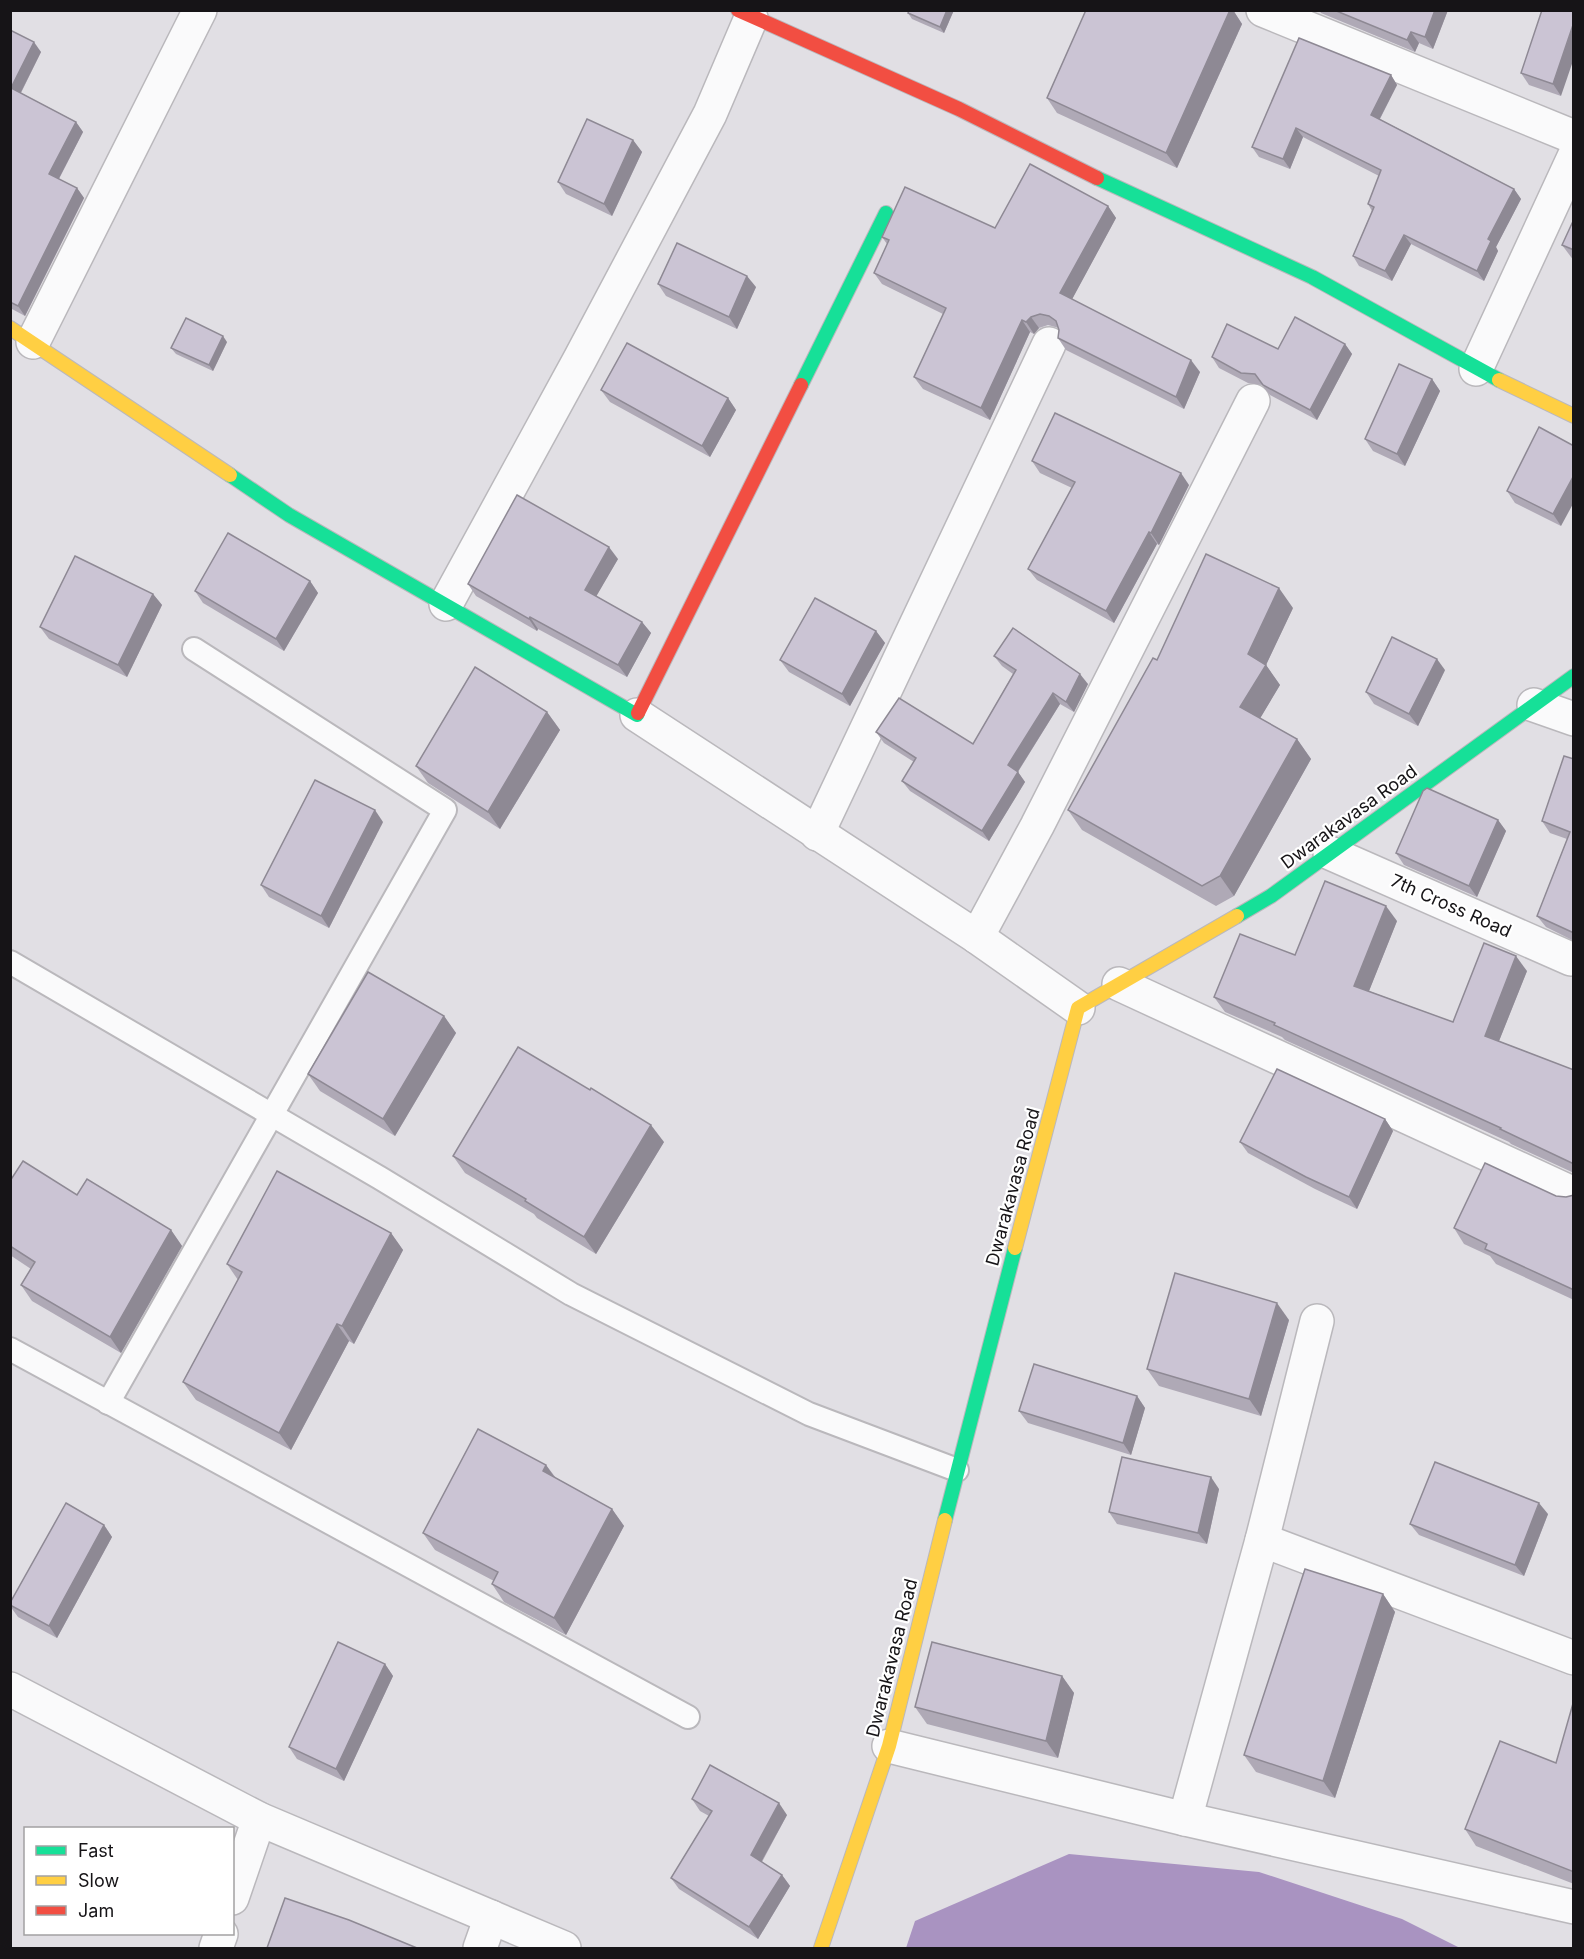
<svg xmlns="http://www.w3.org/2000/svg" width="1584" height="1959" font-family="Inter,sans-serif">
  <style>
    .water { fill: #a993c1 }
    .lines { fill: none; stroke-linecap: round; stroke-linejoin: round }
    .lane-casing { stroke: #bab8bc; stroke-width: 26 }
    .street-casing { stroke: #bab8bc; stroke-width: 36 }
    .fast-casing { stroke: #bab8bc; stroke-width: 16 }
    .slow-casing { stroke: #bab8bc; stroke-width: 16 }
    .jam-casing { stroke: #bab8bc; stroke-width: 16 }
    .lane { stroke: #fafafb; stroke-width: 22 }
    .street { stroke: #fafafb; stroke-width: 33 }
    .fast { stroke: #16e098; stroke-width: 14 }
    .slow { stroke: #ffcf43; stroke-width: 14 }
    .jam { stroke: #f24e42; stroke-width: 14 }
    .wall { fill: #afa9b6 }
    .shaded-wall { fill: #8e8994 }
    .building { fill: #cbc4d4; stroke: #8e8994; stroke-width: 1.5 }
    .labels { text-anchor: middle; stroke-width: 4.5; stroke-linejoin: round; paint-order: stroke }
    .street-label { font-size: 18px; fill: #161417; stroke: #fff }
  </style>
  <rect width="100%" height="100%" fill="#e1dfe4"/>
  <polygon class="water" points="1069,1854 1259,1872 1402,1919 1460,1948 906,1948 915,1921"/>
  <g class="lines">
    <g class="lane-casing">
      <g id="lane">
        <polyline points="10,962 380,1178 571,1294 809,1414 957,1470"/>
        <polyline points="10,1349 688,1717"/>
        <polyline points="108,1403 445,810 194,649"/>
      </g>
    </g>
    <g class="street-casing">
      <g id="street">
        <polyline points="1263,10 1574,137"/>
        <polyline points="33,342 200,10"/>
        <polyline points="1476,369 1574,157"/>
        <polyline points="446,604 580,359 710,114 751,18"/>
        <polyline points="1534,705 1574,719"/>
        <polyline points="637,715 977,937 1078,1008"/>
        <polyline points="817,834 1049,344"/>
        <polyline points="1330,853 1571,959"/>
        <polyline points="977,937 1037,826 1253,401"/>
        <polyline points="1119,984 1574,1194"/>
        <polyline points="1262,1540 1574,1658"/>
        <polyline points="10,1689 259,1819 564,1948"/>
        <polyline points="889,1746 1185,1819 1574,1907"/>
        <polyline points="1185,1819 1262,1540 1317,1321"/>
        <polyline points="232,1898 259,1819"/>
        <polyline points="216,1948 221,1934"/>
        <polyline points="480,1948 491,1917"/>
      </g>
    </g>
    <g class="fast-casing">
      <g id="fast">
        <polyline points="1097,178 1312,277 1499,380"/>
        <polyline points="801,385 886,213"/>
        <polyline points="230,475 289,515 637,715 638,713"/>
        <polyline points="1237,916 1271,896 1574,676"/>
        <polyline points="945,1520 1015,1248"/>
      </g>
    </g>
    <g class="slow-casing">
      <g id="slow">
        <polyline points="10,328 230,475"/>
        <polyline points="1499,380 1574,416"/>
        <polyline points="1015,1248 1078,1008 1237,916"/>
        <polyline points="821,1948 889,1746 945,1520"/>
      </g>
    </g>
    <g class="jam-casing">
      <g id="jam">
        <polyline points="738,10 959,109 1097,178"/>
        <polyline points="638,713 801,385"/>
      </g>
    </g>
    <use href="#lane" class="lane"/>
    <use href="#street" class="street"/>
    <use href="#fast" class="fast"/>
    <use href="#slow" class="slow"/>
    <use href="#jam" class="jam"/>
  </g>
  <g class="wall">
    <polygon points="909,10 954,10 944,33 912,19 908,13"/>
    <polygon points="1086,10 1233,10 1242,24 1177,168 1057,113 1047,98"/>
    <polygon points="1319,10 1448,10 1433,49 1419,43 1415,52 1321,13"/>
    <polygon points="1542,10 1561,96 1529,85 1521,73"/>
    <polygon points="10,30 41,52 21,93 76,122 83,132 59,179 77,188 84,198 25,316 12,309 10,310"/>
    <polygon points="1391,75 1397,85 1380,119 1514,189 1521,199 1496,247 1498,251 1484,281 1411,244 1392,281 1359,266 1353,256 1372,211 1368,204 1379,176 1303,137 1290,169 1259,157 1252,147"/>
    <polygon points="633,140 642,152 612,216 566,194 558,182"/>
    <polygon points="1108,206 1116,218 1072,299 1200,372 1184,409 1066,350 1058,338 1059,330 1059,328 1048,325 1039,328 1034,334 1030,332 990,420 923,389 914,377 943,314 882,284 874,273 887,244 882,237 995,228"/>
    <polygon points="1574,219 1574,261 1562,245"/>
    <polygon points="658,284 756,287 737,329 666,296"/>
    <polygon points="227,342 213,371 176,354 171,348"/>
    <polygon points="1345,344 1352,354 1317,420 1270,395 1262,385 1248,383 1219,368 1212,357 1278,349"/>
    <polygon points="1432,379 1440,391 1405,466 1373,451 1365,439"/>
    <polygon points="601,390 728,398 736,410 710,457 610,402"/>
    <polygon points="1539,427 1561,526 1515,503 1507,491"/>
    <polygon points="1032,461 1189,485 1159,545 1157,544 1114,623 1037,580 1028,569 1072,488 1040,473"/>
    <polygon points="618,559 596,596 642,622 651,633 627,677 538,629 537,631 476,596 468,584"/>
    <polygon points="310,581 318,593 284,651 203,603 195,591"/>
    <polygon points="153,594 162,605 127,677 49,639 40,627"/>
    <polygon points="1293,608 1266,665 1280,685 1260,718 1297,739 1311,759 1234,896 1216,906 1082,830 1068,810"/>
    <polygon points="876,631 885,643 850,706 789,672 780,660"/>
    <polygon points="994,656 1088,684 1074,712 1060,704 1018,772 1025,782 989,841 910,791 902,781 914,762 884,743 876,732 973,744 1013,674 1002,666"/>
    <polygon points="1445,670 1418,726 1374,704 1366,692"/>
    <polygon points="547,712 560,730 500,829 428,783 416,766"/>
    <polygon points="1574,759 1574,941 1546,927 1537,916 1567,839 1550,833 1542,821"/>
    <polygon points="1498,820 1506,831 1477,897 1404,865 1396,853"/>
    <polygon points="383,822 329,928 269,897 261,885"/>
    <polygon points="1397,921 1369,991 1453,1022 1527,971 1499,1041 1574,1070 1574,1173 1511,1144 1509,1142 1285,1040 1282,1037 1225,1012 1214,997 1295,955"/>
    <polygon points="444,1016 456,1033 395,1136 320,1091 308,1074"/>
    <polygon points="1385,1119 1393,1131 1357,1209 1315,1189 1248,1153 1240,1142"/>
    <polygon points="664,1142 596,1254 537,1218 534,1214 465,1173 453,1156"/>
    <polygon points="10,1181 171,1230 182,1246 121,1353 32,1301 21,1285 31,1269 10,1255"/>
    <polygon points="1574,1195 1574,1300 1496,1264 1490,1256 1464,1244 1454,1228 1556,1196 1566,1197"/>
    <polygon points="391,1233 403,1250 354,1344 349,1341 291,1450 196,1400 183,1382 238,1280 227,1264"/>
    <polygon points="1289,1320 1261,1416 1159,1386 1147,1369"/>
    <polygon points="1137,1396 1145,1408 1131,1455 1028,1423 1019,1411"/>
    <polygon points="546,1465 556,1478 612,1509 624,1526 566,1635 504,1602 492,1584 494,1581 435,1550 423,1533"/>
    <polygon points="1219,1489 1207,1544 1117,1524 1109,1512"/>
    <polygon points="1548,1514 1524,1576 1419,1535 1410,1524"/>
    <polygon points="104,1525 112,1537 57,1638 18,1617 10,1606 10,1603"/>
    <polygon points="1383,1594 1395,1612 1335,1798 1256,1772 1244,1755"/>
    <polygon points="385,1664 393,1676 344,1781 297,1759 289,1747"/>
    <polygon points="1062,1676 1074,1693 1058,1758 927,1724 915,1707"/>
    <polygon points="1574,1700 1574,1884 1476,1846 1465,1829 1556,1763"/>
    <polygon points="692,1799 787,1815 762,1862 782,1875 790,1886 758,1939 679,1889 671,1878 709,1816 700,1811"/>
  </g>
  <g class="shaded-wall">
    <polygon points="947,10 954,10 944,33 940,27"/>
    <polygon points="1230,10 1233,10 1242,24 1177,168 1166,153"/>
    <polygon points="1435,10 1448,10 1433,49 1425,37"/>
    <polygon points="1574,22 1574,58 1561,96 1553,84"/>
    <polygon points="1411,32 1419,43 1415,52 1407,40"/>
    <polygon points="34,42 41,52 18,98 11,88"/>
    <polygon points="1391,75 1397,85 1377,124 1371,115"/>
    <polygon points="76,122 83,132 56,184 49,174"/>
    <polygon points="1296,128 1303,137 1290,169 1283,159"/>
    <polygon points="633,140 642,152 612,216 604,204"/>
    <polygon points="77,188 84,198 25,316 18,306"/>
    <polygon points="1514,189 1521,199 1496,247 1498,251 1484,281 1477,271 1488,239"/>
    <polygon points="1108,206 1116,218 1069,305 1060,293"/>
    <polygon points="1404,235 1411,244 1392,281 1385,271"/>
    <polygon points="747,276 756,287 737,329 729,317"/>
    <polygon points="1031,317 1039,328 1034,334 1026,322"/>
    <polygon points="1022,320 1030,332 990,420 981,408"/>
    <polygon points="223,336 227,342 213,371 209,365"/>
    <polygon points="1345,344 1352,354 1317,420 1310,410"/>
    <polygon points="1191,360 1200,372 1184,409 1176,397"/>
    <polygon points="1432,379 1440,391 1405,466 1397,454"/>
    <polygon points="728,398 736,410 710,457 702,446"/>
    <polygon points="1181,473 1189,485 1159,545 1151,533"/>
    <polygon points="1574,475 1574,502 1561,526 1553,514"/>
    <polygon points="1149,532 1157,544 1114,623 1106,611"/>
    <polygon points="609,547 618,559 593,602 585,590"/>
    <polygon points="310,581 318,593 284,651 276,639"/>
    <polygon points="1279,588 1293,608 1266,665 1280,685 1255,727 1240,707 1248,654"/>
    <polygon points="153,594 162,605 127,677 118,665"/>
    <polygon points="530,617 538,629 537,631 529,619"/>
    <polygon points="642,622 651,633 627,677 618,665"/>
    <polygon points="876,631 885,643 850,706 842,694"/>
    <polygon points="1437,659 1445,670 1418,726 1409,714"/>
    <polygon points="1080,674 1088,684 1074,712 1066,702"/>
    <polygon points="1053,693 1060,704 1015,776 1008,765"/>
    <polygon points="547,712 560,730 500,829 488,812"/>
    <polygon points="1297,739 1311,759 1234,896 1220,876"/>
    <polygon points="1018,772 1025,782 989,841 982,831"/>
    <polygon points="375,810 383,822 329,928 321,916"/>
    <polygon points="1498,820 1506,831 1477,897 1469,886"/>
    <polygon points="1386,906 1397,921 1365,1001 1354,986"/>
    <polygon points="1516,956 1527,971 1495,1051 1485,1036"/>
    <polygon points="444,1016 456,1033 395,1136 383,1119"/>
    <polygon points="1385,1119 1393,1131 1357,1209 1349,1197"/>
    <polygon points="651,1125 664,1142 596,1254 584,1237"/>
    <polygon points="171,1230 182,1246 121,1353 110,1337"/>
    <polygon points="391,1233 403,1250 354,1344 342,1326"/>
    <polygon points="1277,1303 1289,1320 1261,1416 1249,1399"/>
    <polygon points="337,1324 349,1341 291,1450 279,1433"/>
    <polygon points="1137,1396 1145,1408 1131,1455 1123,1443"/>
    <polygon points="546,1465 558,1482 543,1471"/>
    <polygon points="1211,1477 1219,1489 1207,1544 1198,1533"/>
    <polygon points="1539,1503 1548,1514 1524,1576 1515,1565"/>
    <polygon points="612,1509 624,1526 566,1635 554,1618"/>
    <polygon points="104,1525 112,1537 57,1638 49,1626"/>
    <polygon points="1383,1594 1395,1612 1335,1798 1323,1781"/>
    <polygon points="385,1664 393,1676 344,1781 336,1769"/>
    <polygon points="1062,1676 1074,1693 1058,1758 1046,1741"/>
    <polygon points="779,1803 787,1815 759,1866 751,1855"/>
    <polygon points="782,1875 790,1886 758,1939 749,1927"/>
  </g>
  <g class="building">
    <polygon points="909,10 947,10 940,27 908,13"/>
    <polygon points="1086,10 1230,10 1166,153 1047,98"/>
    <polygon points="1334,10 1435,10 1425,37 1411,32 1407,40"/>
    <polygon points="1542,10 1574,10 1574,22 1553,84 1521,73"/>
    <polygon points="10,30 34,42 11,88 76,122 49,174 77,188 18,306 10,302"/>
    <polygon points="1299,38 1391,75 1371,115 1514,189 1488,239 1491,241 1477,271 1404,235 1385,271 1353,256 1374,207 1368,204 1381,170 1296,128 1283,159 1252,147"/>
    <polygon points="587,119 633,140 604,204 558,182"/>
    <polygon points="1030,164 1108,206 1060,293 1191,360 1176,397 1058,338 1059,330 1056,321 1049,316 1040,314 1031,317 1026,322 1022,320 981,408 914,377 946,308 874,273 889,240 882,237 905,187 995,228"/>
    <polygon points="1574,219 1574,250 1562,245"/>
    <polygon points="677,243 747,276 729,317 658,284"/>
    <polygon points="1295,317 1345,344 1310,410 1263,385 1255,374 1241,373 1212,357 1227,324 1278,349"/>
    <polygon points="186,318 223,336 209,365 171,348"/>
    <polygon points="627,343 728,398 702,446 601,390"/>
    <polygon points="1399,364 1432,379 1397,454 1365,439"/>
    <polygon points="1055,413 1181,473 1151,533 1149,532 1106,611 1028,569 1075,482 1032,461"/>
    <polygon points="1539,427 1574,446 1574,475 1553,514 1507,491"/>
    <polygon points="517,495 609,547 585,590 642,622 618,665 530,617 529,619 468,584"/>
    <polygon points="228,533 310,581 276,639 195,591"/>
    <polygon points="1206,554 1279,588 1248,654 1266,665 1240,707 1297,739 1220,876 1202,886 1068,810 1153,658 1157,660"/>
    <polygon points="75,556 153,594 118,665 40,627"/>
    <polygon points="815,598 876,631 842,694 780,660"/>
    <polygon points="1013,628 1080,674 1066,702 1053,693 1008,765 1018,772 982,831 902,781 916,758 876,732 899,698 973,744 1016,670 994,656"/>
    <polygon points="1392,637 1437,659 1409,714 1366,692"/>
    <polygon points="475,667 547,712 488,812 416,766"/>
    <polygon points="1564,756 1574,759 1574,933 1537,916 1570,832 1542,821"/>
    <polygon points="315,780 375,810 321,916 261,885"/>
    <polygon points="1427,788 1498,820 1469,886 1396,853 1423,791"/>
    <polygon points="1325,881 1386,906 1354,986 1453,1022 1484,943 1516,956 1485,1036 1574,1070 1574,1164 1500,1129 1501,1128 1274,1025 1275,1023 1214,997 1240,934 1295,955"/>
    <polygon points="368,972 444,1016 383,1119 308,1074"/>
    <polygon points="518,1047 590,1090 591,1088 651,1125 584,1237 525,1201 526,1199 453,1156"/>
    <polygon points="1277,1069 1385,1119 1349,1197 1306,1177 1240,1142"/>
    <polygon points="23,1161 77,1195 87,1179 171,1230 110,1337 21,1285 35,1262 10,1246 10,1181"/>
    <polygon points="1485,1163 1556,1196 1566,1197 1574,1195 1574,1290 1485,1249 1487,1244 1454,1228"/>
    <polygon points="277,1171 391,1233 342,1326 337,1324 279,1433 183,1382 242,1272 227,1264"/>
    <polygon points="1175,1273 1277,1303 1249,1399 1147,1369"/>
    <polygon points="1034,1364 1137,1396 1123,1443 1019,1411"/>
    <polygon points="478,1429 546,1465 543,1471 612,1509 554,1618 492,1584 498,1572 423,1533"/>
    <polygon points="1122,1457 1211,1477 1198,1533 1109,1512"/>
    <polygon points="1435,1462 1539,1503 1515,1565 1410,1524"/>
    <polygon points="66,1503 104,1525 49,1626 10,1605 10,1603"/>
    <polygon points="1305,1569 1383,1594 1323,1781 1244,1755"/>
    <polygon points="338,1642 385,1664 336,1769 289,1747"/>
    <polygon points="932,1642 1062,1676 1046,1741 915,1707"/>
    <polygon points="1574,1700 1574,1872 1465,1829 1500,1741 1556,1763"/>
    <polygon points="710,1765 779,1803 751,1855 782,1875 749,1927 671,1878 712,1811 692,1799"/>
    <polygon points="285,1898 349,1920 417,1948 267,1948"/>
  </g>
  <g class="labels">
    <g class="street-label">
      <text transform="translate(1349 817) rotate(-36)" y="6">Dwarakavasa Road</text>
      <text transform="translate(1451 906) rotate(24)" y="6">7th Cross Road</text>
      <text transform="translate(1013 1187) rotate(-75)" y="6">Dwarakavasa Road</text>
      <text transform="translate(892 1658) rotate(-76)" y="6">Dwarakavasa Road</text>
    </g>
  </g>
  <rect width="1584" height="1959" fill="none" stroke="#161417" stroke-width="24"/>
  <rect x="24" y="1827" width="210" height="108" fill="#ffffff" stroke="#a2a1a2" stroke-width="1.5"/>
  <rect x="36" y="1846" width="30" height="9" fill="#16e098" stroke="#a2a1a2" stroke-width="1.5"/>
  <text x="78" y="1857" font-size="18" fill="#161417">Fast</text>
  <rect x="36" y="1876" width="30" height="9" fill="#ffcf43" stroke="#a2a1a2" stroke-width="1.5"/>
  <text x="78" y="1887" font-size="18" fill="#161417">Slow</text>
  <rect x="36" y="1906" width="30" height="9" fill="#f24e42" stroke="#a2a1a2" stroke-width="1.5"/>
  <text x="78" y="1917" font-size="18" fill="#161417">Jam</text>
</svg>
